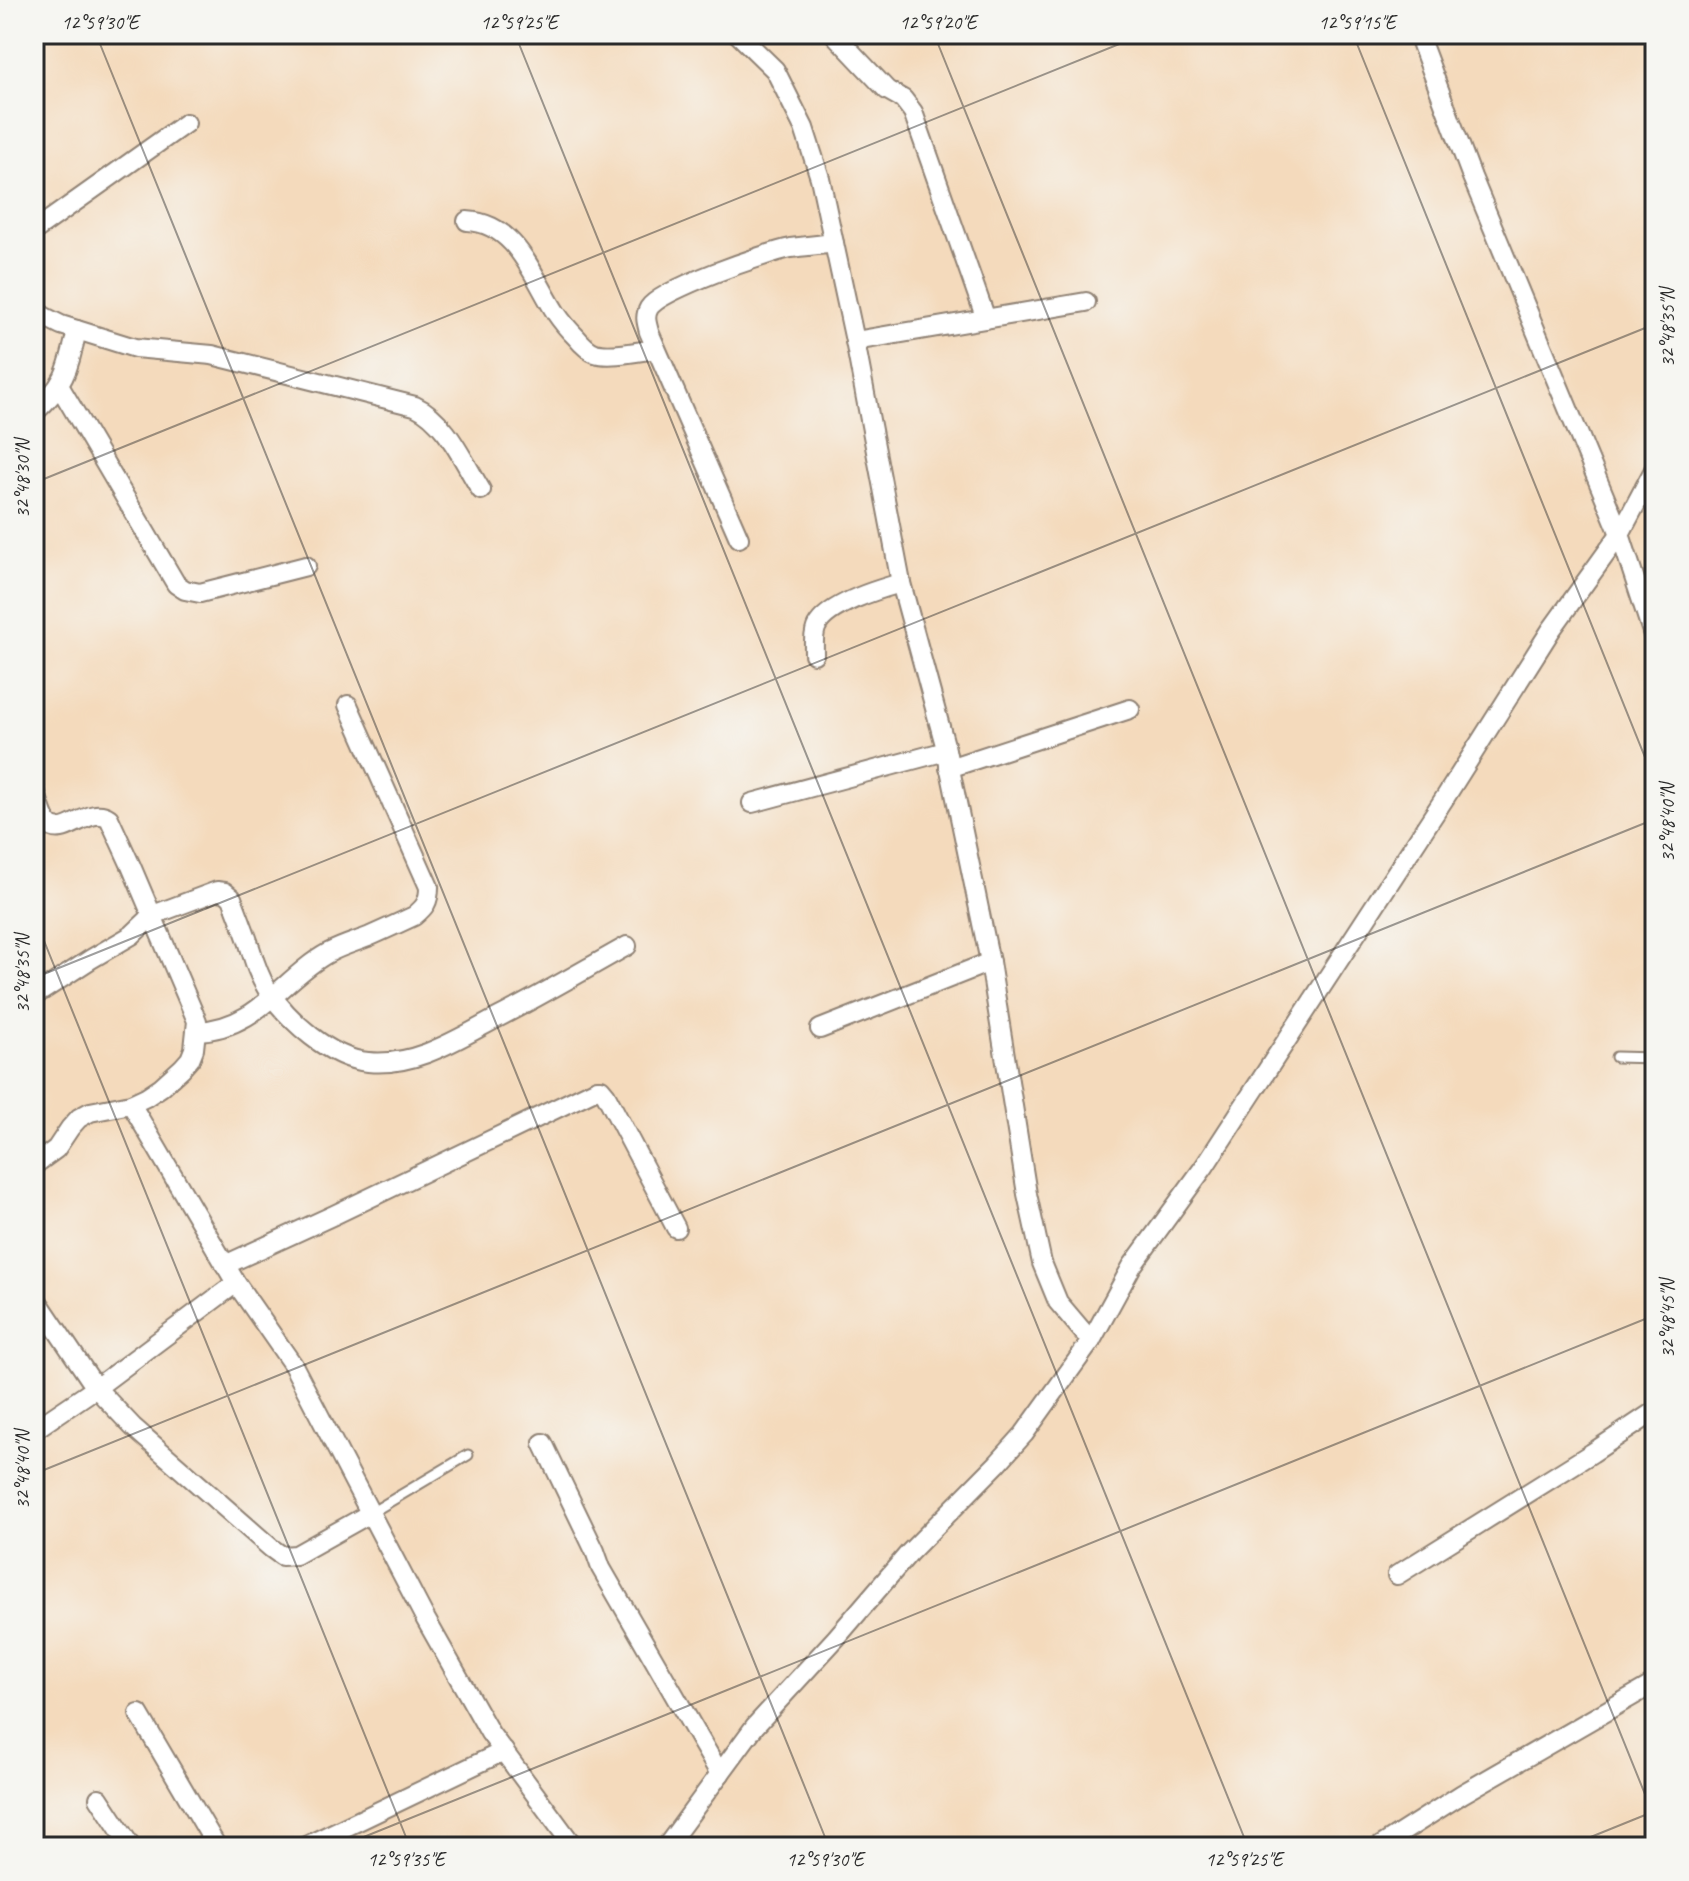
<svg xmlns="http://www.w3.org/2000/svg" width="1689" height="1881" font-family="Caveat,sans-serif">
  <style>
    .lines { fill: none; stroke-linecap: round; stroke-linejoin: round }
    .service-casing { stroke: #908274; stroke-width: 13 }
    .minor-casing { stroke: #908274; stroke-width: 22 }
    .service { stroke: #fff; stroke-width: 9 }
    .minor { stroke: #fff; stroke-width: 18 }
    .ticks { fill: none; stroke: #2b2b2b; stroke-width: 2; stroke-opacity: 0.45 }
    .neatline { fill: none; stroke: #2b2b2b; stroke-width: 3 }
    .ticks-label { font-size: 20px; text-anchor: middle; fill: #2b2b2b }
  </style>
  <rect width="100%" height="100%" fill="#f6f6f2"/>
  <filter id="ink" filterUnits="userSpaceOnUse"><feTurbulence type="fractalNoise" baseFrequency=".0125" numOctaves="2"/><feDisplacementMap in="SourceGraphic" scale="16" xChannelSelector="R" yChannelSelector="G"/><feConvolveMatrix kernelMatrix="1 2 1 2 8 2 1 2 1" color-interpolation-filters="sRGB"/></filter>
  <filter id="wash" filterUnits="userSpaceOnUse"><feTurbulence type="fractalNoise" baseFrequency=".006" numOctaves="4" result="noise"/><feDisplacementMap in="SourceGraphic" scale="32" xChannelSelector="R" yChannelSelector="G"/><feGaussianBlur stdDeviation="1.8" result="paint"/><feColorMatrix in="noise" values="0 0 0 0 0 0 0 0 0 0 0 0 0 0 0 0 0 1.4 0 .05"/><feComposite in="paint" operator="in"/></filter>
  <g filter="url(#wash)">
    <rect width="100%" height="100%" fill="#f4dabc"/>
  </g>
  <g filter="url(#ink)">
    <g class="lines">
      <g class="service-casing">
        <g id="service">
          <polyline points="1616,1057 1655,1058"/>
          <polyline points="369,1514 468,1455"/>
        </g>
      </g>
      <g class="minor-casing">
        <g id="minor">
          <polyline points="738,34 775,70 804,128 820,178 855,341 901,583 945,745 990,962 1027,1194 1042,1263 1058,1302 1091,1341"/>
          <polyline points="834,34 887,90 903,99 913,112 986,319"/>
          <polyline points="1418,34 1472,177 1620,534 1655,641"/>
          <path d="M 467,221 C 517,223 533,278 556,313 C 562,322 569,330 576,337 C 581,343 587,350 595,353 C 610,358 640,351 656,349"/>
          <polyline points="34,231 186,123"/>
          <path d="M 34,304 L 36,309 L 43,316 L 61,325 L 135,348 L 212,355 L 415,406 C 446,420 463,461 481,490"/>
          <polyline points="855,341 1086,302"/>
          <polyline points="60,387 176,584 185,590 200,593 306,566"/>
          <path d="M 34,413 C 66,384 68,370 77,330"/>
          <path d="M 739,538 L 649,332 C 647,323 644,317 649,308 C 661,289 766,253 791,248 C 805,246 820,245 834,243"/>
          <path d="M 814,654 C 814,645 813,636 816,628 C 825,605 879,589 901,583"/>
          <polyline points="949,768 1130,709"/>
          <path d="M 34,787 C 38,798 41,814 48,824 C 63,841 89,804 109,818 L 131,866 L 197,1021 L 194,1049 L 190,1059 L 182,1068 L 161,1087 L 146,1097 L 131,1104 L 90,1112 L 79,1118 L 70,1128 L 56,1149 L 34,1165"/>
          <polyline points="752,803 946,751"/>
          <path d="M 34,996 L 91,959 L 132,935 L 153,915 L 217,891 L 225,892 L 232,898 C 238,914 244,929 249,944 C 254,960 258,975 267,989 C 288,1020 330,1059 368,1062 C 416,1067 459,1038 499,1017 C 542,995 584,970 627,946"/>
          <polyline points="820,1029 990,962"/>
          <path d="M 197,1031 C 258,1029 281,979 328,953 C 341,946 355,942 368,937 C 384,930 399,923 414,916 C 425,907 429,902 429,887 L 348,705"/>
          <polyline points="131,1104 236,1283 293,1365 425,1618 490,1733 574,1847"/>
          <polyline points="225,1265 334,1215 597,1089 601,1089 606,1095 676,1228"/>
          <polyline points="34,1296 96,1388 133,1427 271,1548 282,1556 296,1555 369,1514"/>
          <polyline points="34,1430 96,1388 236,1283"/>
          <polyline points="543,1443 595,1551 601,1568 720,1774"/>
          <polyline points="1397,1575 1592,1453 1655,1411"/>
          <polyline points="139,1714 217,1847"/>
          <polyline points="99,1798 131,1847"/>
          <polyline points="304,1847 504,1751"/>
          <polyline points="666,1847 755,1726 836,1638 909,1553 997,1464 1024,1434 1091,1341 1132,1266 1204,1167 1446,796 1551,630 1620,534 1655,468"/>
          <polyline points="1379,1847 1462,1794 1655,1683"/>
        </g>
      </g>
      <use href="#service" class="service"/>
      <use href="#minor" class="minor"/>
    </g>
  </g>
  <path class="ticks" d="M 96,34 L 829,1847M 515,34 L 1248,1847M 934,34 L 1655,1819M 1353,34 L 1655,782M 34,483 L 1144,34M 34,916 L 410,1847M 34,978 L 1655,324M 34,1474 L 1655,819M 339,1847 L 1655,1315M 1566,1847 L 1655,1811"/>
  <rect width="1689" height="1881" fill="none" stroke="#f6f6f2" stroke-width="88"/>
  <rect x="44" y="44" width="1601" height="1793" class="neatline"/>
  <g class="ticks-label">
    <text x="100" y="29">12°59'30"E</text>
    <text x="519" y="29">12°59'25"E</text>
    <text x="938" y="29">12°59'20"E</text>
    <text x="1357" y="29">12°59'15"E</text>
    <text transform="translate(1667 328) rotate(-90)" y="7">32°48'35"N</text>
    <text transform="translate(22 479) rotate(-90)" y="7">32°48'30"N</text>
    <text transform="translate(1667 823) rotate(-90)" y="7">32°48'40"N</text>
    <text transform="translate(22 974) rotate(-90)" y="7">32°48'35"N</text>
    <text transform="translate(1667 1319) rotate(-90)" y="7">32°48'45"N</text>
    <text transform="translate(22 1470) rotate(-90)" y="7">32°48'40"N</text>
    <text x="406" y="1866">12°59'35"E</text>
    <text x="825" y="1866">12°59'30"E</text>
    <text x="1244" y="1866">12°59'25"E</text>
  </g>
</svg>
